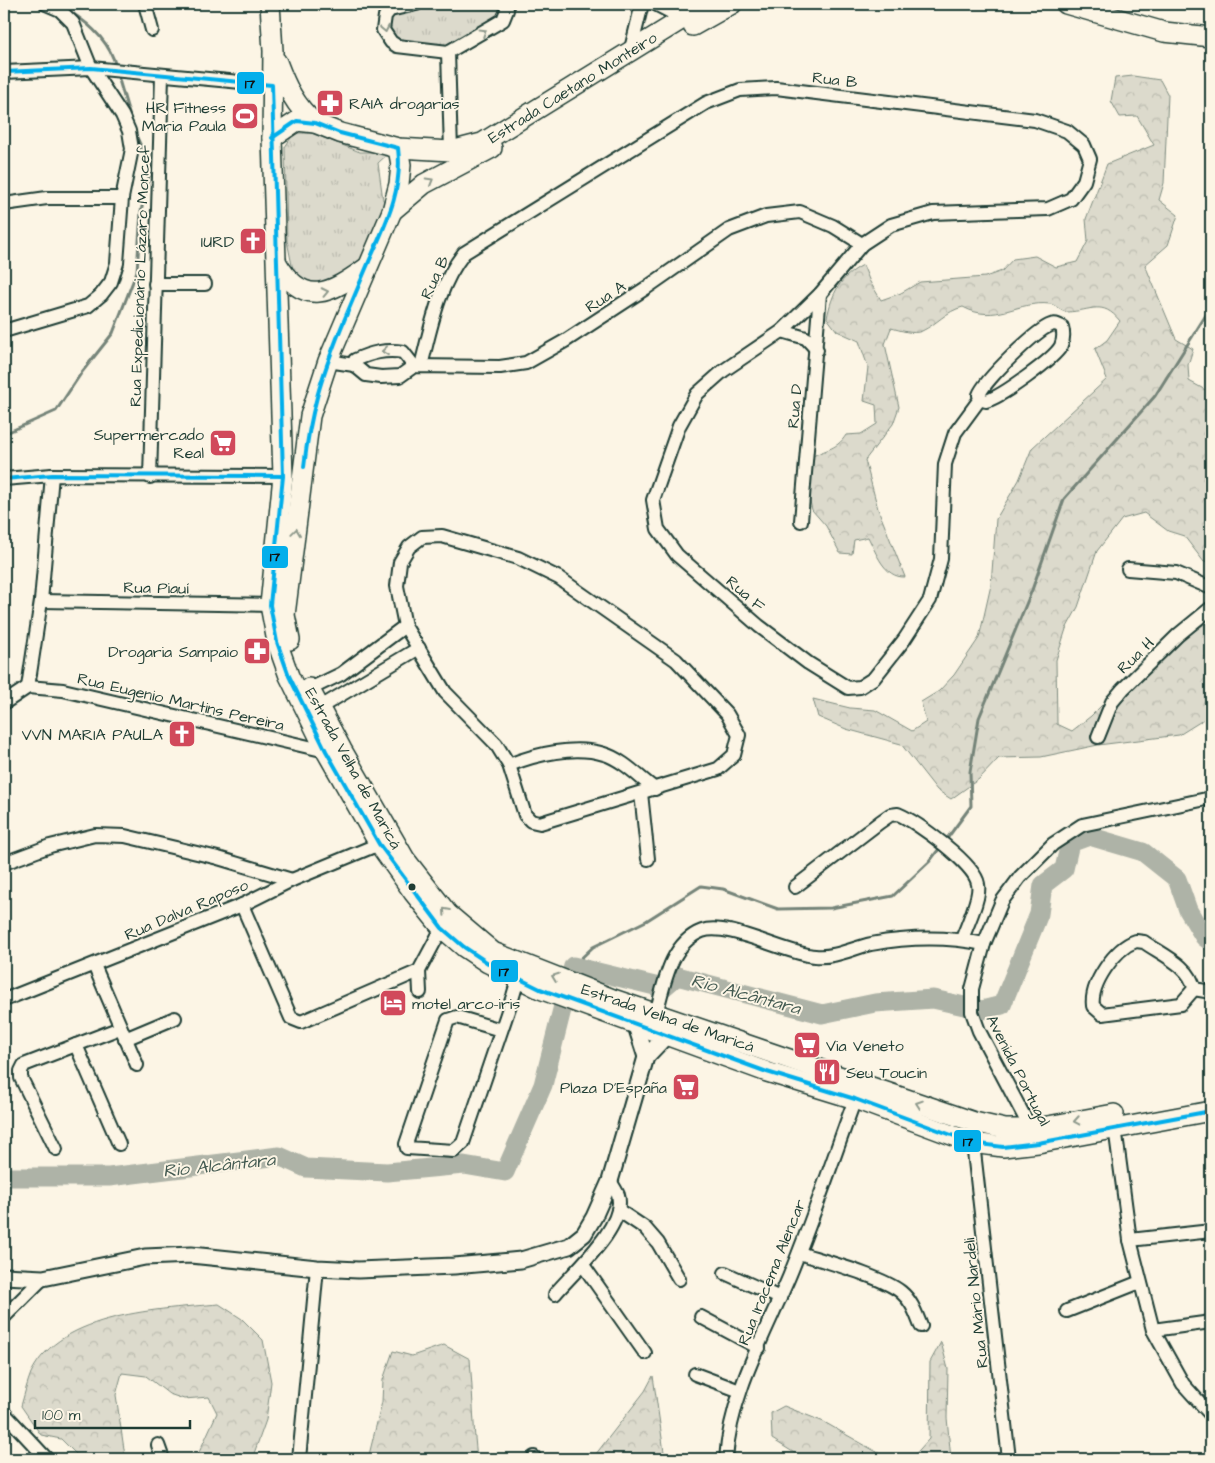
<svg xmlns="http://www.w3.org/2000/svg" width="1215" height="1463" font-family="'Architects Daughter',sans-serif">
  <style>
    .forest { fill: url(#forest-crowns); stroke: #7e8c80 }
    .park { fill: url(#park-tufts); stroke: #7e8c80 }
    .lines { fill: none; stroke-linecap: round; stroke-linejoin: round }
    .stream { stroke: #758479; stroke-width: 3 }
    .river { stroke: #aeb3a7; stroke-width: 19 }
    .minor-casing { stroke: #1f3d34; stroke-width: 16 }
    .tertiary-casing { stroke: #1f3d34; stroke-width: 19 }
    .primary-casing { stroke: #1f3d34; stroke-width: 22 }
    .minor { stroke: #fcf5e5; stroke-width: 12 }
    .tertiary { stroke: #fcf5e5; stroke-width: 15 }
    .primary { stroke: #fcf5e5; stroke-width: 19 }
    .bus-1-casing { stroke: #fcf5e5; stroke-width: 8 }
    .bus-1 { stroke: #03aeeb; stroke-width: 4 }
    .oneway { stroke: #8e998c }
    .bus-dot { fill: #1f3d34; stroke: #fcf5e5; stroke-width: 2 }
    .labels { text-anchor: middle; stroke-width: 4; stroke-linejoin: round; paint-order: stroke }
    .street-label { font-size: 16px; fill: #1f3d34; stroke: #fcf5e5 }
    .poi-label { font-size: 16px; fill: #1f3d34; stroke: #fcf5e5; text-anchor: end }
    .water-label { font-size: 18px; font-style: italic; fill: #435a51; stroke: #fcf5e5 }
    .line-badge { stroke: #fcf5e5; stroke-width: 2 }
    .pale-badge-label { font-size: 14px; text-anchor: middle; font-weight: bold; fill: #111 }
  </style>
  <defs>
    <pattern id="forest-crowns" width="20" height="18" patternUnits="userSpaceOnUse" patternTransform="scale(1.25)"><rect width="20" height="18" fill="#dcdacc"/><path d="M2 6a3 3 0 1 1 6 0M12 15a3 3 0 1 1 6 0" fill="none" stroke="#bcbcb0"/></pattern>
    <pattern id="park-tufts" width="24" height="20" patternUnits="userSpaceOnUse" patternTransform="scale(1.25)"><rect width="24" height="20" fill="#dcdacc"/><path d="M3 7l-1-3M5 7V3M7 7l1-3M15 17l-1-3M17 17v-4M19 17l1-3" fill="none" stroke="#bcbcb0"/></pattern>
  </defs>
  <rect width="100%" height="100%" fill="#fcf5e5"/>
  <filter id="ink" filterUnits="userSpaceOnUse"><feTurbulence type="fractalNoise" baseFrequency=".02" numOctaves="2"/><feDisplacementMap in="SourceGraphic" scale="10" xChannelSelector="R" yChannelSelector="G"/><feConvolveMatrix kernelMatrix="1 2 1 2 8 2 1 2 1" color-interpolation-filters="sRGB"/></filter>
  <g filter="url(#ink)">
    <g class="forest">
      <path d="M 1133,76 L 1160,80 L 1168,95 L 1164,183 L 1159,200 L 1178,215 L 1168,245 L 1145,265 L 1176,339 L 1193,349 L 1188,365 L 1189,381 L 1211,393 L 1211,559 L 1204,562 L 1184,536 L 1168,531 L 1144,513 L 1122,519 L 1097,551 L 1078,607 L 1066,629 L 1056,660 L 1057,724 L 1072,731 L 1091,716 L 1105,702 L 1129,686 L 1189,634 L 1211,620 L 1211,715 L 1179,735 L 1098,745 L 1041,757 L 999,758 L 979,779 L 951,799 L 937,790 L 901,744 L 846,729 L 818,717 L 813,699 L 850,708 L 875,710 L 912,731 L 926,722 L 921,702 L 939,691 L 954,675 L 979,638 L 991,585 L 996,519 L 1019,480 L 1032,448 L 1107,379 L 1095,349 L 1107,340 L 1120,321 C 1102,299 1092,311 1067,312 C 1061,312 1056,305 1050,304 C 1018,300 996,325 963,307 C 946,311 937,324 922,331 C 913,335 900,330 891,328 L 885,344 L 899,407 L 893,424 L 865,460 L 878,509 L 905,577 C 884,578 876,552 868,537 L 854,540 L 852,554 L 840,553 L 826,526 L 812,510 L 807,488 L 808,459 C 823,449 836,451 846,435 L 861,434 L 877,424 L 876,405 L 864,401 L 868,367 L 859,341 L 837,331 L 827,318 C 832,293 840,277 863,265 L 870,282 L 881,300 L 901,293 L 920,282 L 985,277 L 1002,271 L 1013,259 L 1035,256 L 1056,267 L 1077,262 L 1088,241 L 1086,219 L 1107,164 L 1154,145 L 1137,116 L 1120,117 L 1111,101 L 1115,78 Z"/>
      <path d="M 219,1304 L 242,1319 L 263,1340 L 271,1382 L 266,1420 L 252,1459 L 196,1459 L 217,1413 L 209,1397 L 184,1399 L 169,1394 L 146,1376 L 122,1373 L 116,1395 L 125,1456 L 123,1459 L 81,1459 L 61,1439 L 41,1435 L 21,1406 C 24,1396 27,1383 31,1373 C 60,1312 162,1309 219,1304 Z"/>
      <polygon points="941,1342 948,1369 947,1418 951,1459 911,1459 929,1439 930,1362"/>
      <path d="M 444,1345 L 470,1359 C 473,1392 473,1426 477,1459 L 368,1459 L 382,1402 L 383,1380 L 393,1351 L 412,1356 Z"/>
      <polygon points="653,1376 665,1459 592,1459 645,1391"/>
      <polygon points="784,1406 824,1422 889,1459 804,1459 772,1439 771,1413"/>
    </g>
    <g class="park">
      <path d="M 445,4 L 500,4 L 501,10 L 499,16 L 443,48 L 399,40 C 390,35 386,24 393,15 Z"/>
      <polygon points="294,133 311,133 360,152 390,152 378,163 383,200 392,204 365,260 348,277 306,285 293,270 287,241 285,147"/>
    </g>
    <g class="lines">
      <g class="stream">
        <path d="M 69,11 C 90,24 110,42 116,67"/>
        <polyline points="117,73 130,117"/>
        <polyline points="4,434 56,411 82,372 113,333 137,271 141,211 151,168 135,133"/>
        <polyline points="946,840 971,806 970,772 979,718 1032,590 1064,499 1155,396 1211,307"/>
        <polyline points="573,966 593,947 646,921 701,886 723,889 778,909 831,908 893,896 929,862 942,845"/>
      </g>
      <polyline class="river" points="4,1177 109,1177 279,1156 306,1168 387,1172 464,1165 505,1172 543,1085 573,966 663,988 677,976 822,1014 875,1003 933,999 982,1010 1002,1005 1039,914 1043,885 1064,869 1070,843 1089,836 1143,852 1177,879 1188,910 1204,937 1211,942"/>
      <g class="minor-casing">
        <g id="minor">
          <polyline points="145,4 152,30"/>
          <polyline points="416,4 390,10 385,16 383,30 391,42 397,46 448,52 503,20 507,10 506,4"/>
          <polyline points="655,4 682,18"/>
          <polyline points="631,49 642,4"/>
          <polyline points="448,52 451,151"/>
          <polyline points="4,72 91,68 272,85"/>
          <polyline points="4,204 47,198 122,198"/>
          <polyline points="155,284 205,284"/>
          <polyline points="4,331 88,306 101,295 111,282 117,263 122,198 132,149 129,131 122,115 91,68 73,23 60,10 46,4"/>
          <polyline points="782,331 806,338 817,350"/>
          <polyline points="328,361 354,365"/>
          <polyline points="354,365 366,375 381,377 400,376 414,366 500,367 526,363 565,341 646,288 729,230 766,216 800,212 833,226 862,244"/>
          <path d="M 354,365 L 355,360 C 371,353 385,349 403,352 L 414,366"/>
          <path d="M 421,366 C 431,327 438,286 464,253 L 706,103 L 740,90 L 776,88 L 1035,120 L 1067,131 L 1084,145 L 1090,159 L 1084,181 L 1071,199 L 1048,209 L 933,213 L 891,225 L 862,244 L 820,294 L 782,331 L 723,371 L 697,394 L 679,426 L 653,500 L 658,529 L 677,555 L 759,626 L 808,663 L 848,688 L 860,687 L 874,678 L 904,640 L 930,600 L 941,559 L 945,464 L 955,433 L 980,399 L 986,401 C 1001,397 1054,359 1061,346 C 1064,339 1064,334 1062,327 C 1058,325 1055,323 1051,325 C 1036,330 984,381 979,395 L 980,399"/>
          <polyline points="150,477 162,76"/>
          <polyline points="4,479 52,475 283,476"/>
          <polyline points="801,521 820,294"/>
          <polygon points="442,536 518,558 559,578 676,660 727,714 739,735 734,755 718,769 540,823 531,821 525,815 509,765 496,744 445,692 405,626 397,586 400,562 409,547 422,537"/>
          <polyline points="1128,569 1176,573 1211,588"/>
          <polyline points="41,601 270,605"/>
          <polyline points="28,687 63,690 326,751"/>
          <polyline points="28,687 41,601 52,475"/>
          <polyline points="310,689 341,674 405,626"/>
          <polyline points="4,703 28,687"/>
          <polyline points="319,708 419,648"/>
          <polyline points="1098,737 1112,702 1123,689 1178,635 1211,608"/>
          <path d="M 509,765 C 536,754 575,745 604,754 C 622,759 640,778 655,789"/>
          <polyline points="641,793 648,859"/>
          <polyline points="4,863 50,846 95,835 125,836 218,858 292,880"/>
          <path d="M 795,887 L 880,822 L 890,815 L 898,814 C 917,822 975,864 978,884 C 981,897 967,925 962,939"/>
          <polyline points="242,905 291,1018 301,1022 419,971 442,928"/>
          <path d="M 1136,941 L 1144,942 C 1161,954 1192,967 1194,989 L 1181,1004 L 1102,1014 L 1093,1006 C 1090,984 1115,948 1136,941 Z"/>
          <polyline points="94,965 137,1065"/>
          <polyline points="419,971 420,992"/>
          <polyline points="1194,989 1211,992"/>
          <polyline points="4,1000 242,905 292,880 379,844"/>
          <path d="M 656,1014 C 664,985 670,943 702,931 C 727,921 786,954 815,956 C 835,958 853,948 871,944 C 910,937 945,936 984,944"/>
          <polyline points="501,1030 457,1017 448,1020 406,1144 407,1148 454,1151 463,1143 513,996 518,979"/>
          <polyline points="125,1039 175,1018"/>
          <polyline points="76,1045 119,1144"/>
          <polyline points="1115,1127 1130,1240 1153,1330 1183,1384 1211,1415"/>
          <polyline points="1034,1135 979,1031 972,1012 972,989 984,944 1002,901 1020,877 1053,844 1082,825 1211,798"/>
          <polyline points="973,1143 1009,1459"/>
          <polyline points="56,1149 21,1078 21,1071 24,1065 120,1028"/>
          <polyline points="618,1210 645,1228 658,1243 679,1279"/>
          <polyline points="1130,1240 1211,1231"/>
          <path d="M 799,1253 C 824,1261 883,1277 901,1292 C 912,1301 916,1314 921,1326"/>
          <polyline points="583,1265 645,1353"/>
          <polyline points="725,1273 780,1298"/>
          <path d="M 555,1294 C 573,1272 627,1226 618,1195 C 616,1190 613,1186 610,1181"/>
          <polyline points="1067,1311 1140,1282"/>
          <polyline points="4,1317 43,1278"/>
          <polyline points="701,1317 759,1348"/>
          <polyline points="1153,1330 1211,1322"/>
          <polyline points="695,1374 740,1391"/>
          <polyline points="4,1413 47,1459"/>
          <polyline points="158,1445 163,1459"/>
          <polyline points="299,1459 317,1268"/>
          <polyline points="533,1459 534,1457"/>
          <path d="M 726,1459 C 730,1395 764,1336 789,1277 C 813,1219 833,1159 855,1099"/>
        </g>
      </g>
      <g class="tertiary-casing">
        <g id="tertiary">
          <polyline points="635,1023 646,1057"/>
          <polyline points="4,1276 43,1278 145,1257 191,1255 317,1268 358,1270 454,1266 521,1260 569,1246 584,1234 594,1217 610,1181 646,1057 667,1035"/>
        </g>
      </g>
      <g class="primary-casing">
        <g id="primary">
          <polyline points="270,4 273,51 272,138 283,476 270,605 277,642 289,676 326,751 379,844 413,892 442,928 464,947 488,963 540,989 767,1072 855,1099 973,1143 1003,1147 1038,1143 1211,1111"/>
          <polyline points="1066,4 1164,32 1211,37"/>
          <polyline points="693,26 732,4"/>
          <path d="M 277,62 C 286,86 295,106 315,123"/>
          <polyline points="272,138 297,121 315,123 340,133 398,148 451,151 482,143 707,4"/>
          <polyline points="392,211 424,184 492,148"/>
          <path d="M 277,263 C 304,309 331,293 366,268"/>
          <polyline points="290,640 285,615 310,416 328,361 392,211 399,184 401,165 398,148"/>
          <polyline points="309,688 342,750 405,859 448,914 493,952 613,999 974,1122 1005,1129 1031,1129 1114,1114"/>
        </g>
      </g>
      <use href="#minor" class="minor"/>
      <use href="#tertiary" class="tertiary"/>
      <use href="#primary" class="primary"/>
      <g class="bus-1-casing">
        <g id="bus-1">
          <polyline points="4,72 91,68 272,85 283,476 270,605 277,642 289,676 326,751 379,844 442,928 464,947 488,963 540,989 767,1072 855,1099 973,1143 1003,1147 1038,1143 1211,1111"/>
          <path d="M 272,138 L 297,121 L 315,123 L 340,133 L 398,148 C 403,189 387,221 371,257 C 361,280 351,304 341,328 C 321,378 310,413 304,467"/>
          <polyline points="4,479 52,475 283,476"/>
        </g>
      </g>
      <use href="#bus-1" class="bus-1"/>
    </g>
    <defs><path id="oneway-chevron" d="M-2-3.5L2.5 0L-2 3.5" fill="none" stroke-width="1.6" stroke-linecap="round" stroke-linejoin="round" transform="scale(1.25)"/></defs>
    <g class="oneway">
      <use href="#oneway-chevron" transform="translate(385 29) rotate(79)"/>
      <use href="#oneway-chevron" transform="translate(483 32) rotate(-32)"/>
      <use href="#oneway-chevron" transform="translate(430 181) rotate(-30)"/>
      <use href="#oneway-chevron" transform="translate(325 292) rotate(-12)"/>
      <use href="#oneway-chevron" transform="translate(385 351) rotate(174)"/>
      <use href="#oneway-chevron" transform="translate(296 532) rotate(-82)"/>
      <use href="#oneway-chevron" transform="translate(446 911) rotate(-132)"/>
      <use href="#oneway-chevron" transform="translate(555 977) rotate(-159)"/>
      <use href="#oneway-chevron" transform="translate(919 1104) rotate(-161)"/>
      <use href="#oneway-chevron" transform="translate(1077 1121) rotate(170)"/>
    </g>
  </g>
  <defs>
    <g id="pharmacy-square" transform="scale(1.4375)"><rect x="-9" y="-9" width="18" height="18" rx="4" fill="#d1495b" stroke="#fcf5e5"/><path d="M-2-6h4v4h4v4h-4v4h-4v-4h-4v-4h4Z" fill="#fff"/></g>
    <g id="stadium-square" transform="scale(1.4375)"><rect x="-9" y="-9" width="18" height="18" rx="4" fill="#d1495b" stroke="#fcf5e5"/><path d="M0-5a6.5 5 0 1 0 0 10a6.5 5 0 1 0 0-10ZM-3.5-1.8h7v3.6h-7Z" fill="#fff"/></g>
    <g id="church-square" transform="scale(1.4375)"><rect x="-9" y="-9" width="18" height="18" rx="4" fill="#d1495b" stroke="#fcf5e5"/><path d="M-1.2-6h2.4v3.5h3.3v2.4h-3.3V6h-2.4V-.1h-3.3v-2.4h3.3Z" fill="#fff"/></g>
    <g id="supermarket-square" transform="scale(1.4375)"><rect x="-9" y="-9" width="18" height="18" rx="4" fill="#d1495b" stroke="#fcf5e5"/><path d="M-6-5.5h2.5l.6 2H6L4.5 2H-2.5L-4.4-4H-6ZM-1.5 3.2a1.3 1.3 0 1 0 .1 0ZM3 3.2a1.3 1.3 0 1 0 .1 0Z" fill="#fff"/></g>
    <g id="hotel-square" transform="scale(1.4375)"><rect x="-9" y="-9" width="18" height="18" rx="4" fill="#d1495b" stroke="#fcf5e5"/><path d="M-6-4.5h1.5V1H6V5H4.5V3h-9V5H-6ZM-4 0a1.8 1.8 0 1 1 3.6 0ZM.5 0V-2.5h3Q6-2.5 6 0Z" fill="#fff"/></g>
    <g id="restaurant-square" transform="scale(1.4375)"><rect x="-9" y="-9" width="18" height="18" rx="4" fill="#d1495b" stroke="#fcf5e5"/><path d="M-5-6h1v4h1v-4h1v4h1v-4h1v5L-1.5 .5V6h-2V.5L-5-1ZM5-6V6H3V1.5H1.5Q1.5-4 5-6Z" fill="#fff"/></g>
  </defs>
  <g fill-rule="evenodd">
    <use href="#pharmacy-square" x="330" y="103"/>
    <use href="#stadium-square" x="245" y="116"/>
    <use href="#church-square" x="253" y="241"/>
    <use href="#supermarket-square" x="223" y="443"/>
    <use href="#pharmacy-square" x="257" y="651"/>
    <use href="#church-square" x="182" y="734"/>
    <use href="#hotel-square" x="393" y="1003"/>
    <use href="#supermarket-square" x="807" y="1045"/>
    <use href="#restaurant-square" x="827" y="1072"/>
    <use href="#supermarket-square" x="686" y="1087"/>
  </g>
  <circle class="bus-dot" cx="412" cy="887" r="4.5"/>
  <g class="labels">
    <g class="street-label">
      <text transform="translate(835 79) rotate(7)" y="6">Rua B</text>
      <text transform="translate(572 87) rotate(-32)" y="6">Estrada Caetano Monteiro</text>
      <text transform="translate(139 276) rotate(-88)" y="6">Rua Expedicionário Lázaro Moncef</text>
      <text transform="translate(434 277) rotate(-65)" y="6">Rua B</text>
      <text transform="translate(605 296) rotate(-33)" y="6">Rua A</text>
      <text transform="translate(794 406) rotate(-85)" y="6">Rua D</text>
      <text transform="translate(156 587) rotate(1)" y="6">Rua Piauí</text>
      <text transform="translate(746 593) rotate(41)" y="6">Rua F</text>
      <text transform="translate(1135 655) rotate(-44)" y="6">Rua H</text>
      <text transform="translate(181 701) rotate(13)" y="6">Rua Eugenio Martins Pereira</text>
      <text transform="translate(354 768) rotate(61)" y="6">Estrada Velha de Maricá</text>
      <text transform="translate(186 909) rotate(-23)" y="6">Rua Dalva Raposo</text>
      <text transform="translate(668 1017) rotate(19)" y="6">Estrada Velha de Maricá</text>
      <text transform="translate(1019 1070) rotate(63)" y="6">Avenida Portugal</text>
      <text transform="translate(771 1272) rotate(-68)" y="6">Rua Iracema Alencar</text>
      <text transform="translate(975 1303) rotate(-96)" y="6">Rua Mário Nardeli</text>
    </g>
    <g class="poi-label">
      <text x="349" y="109" text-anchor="start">RAIA drogarias</text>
      <text x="226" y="113">HR Fitness<tspan x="226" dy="18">Maria Paula</tspan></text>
      <text x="234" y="247">IURD</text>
      <text x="204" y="440">Supermercado<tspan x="204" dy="18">Real</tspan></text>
      <text x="238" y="657">Drogaria Sampaio</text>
      <text x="163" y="740">VVN MARIA PAULA</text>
      <text x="412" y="1009" text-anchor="start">motel arco-iris</text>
      <text x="826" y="1051" text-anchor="start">Via Veneto</text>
      <text x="846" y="1078" text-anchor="start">Seu Toucin</text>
      <text x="667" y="1093">Plaza D'España</text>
    </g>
    <g class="water-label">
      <text transform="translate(746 994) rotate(15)" y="6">Rio Alcântara</text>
      <text transform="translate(219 1165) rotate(-6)" y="6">Rio Alcântara</text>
    </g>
  </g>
  <g class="line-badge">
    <rect x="236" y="71" width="29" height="24" rx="5" fill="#03aeeb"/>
    <rect x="261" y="545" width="28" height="24" rx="5" fill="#03aeeb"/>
    <rect x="490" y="959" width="29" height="24" rx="5" fill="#03aeeb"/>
    <rect x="953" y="1129" width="29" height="24" rx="5" fill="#03aeeb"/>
  </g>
  <g class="pale-badge-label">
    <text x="250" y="88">17</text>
    <text x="275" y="561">17</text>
    <text x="504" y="976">17</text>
    <text x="968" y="1146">17</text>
  </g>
  <rect width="1215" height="1463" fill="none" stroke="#fcf5e5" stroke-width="20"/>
  <rect x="10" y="10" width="1195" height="1443" fill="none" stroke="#1f3d34" stroke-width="2" filter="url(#ink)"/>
  <path d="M35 1420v8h155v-8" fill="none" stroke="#1f3d34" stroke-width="2.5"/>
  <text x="42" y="1420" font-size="15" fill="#1f3d34" stroke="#fcf5e5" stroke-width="4" paint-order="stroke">100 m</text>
</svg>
